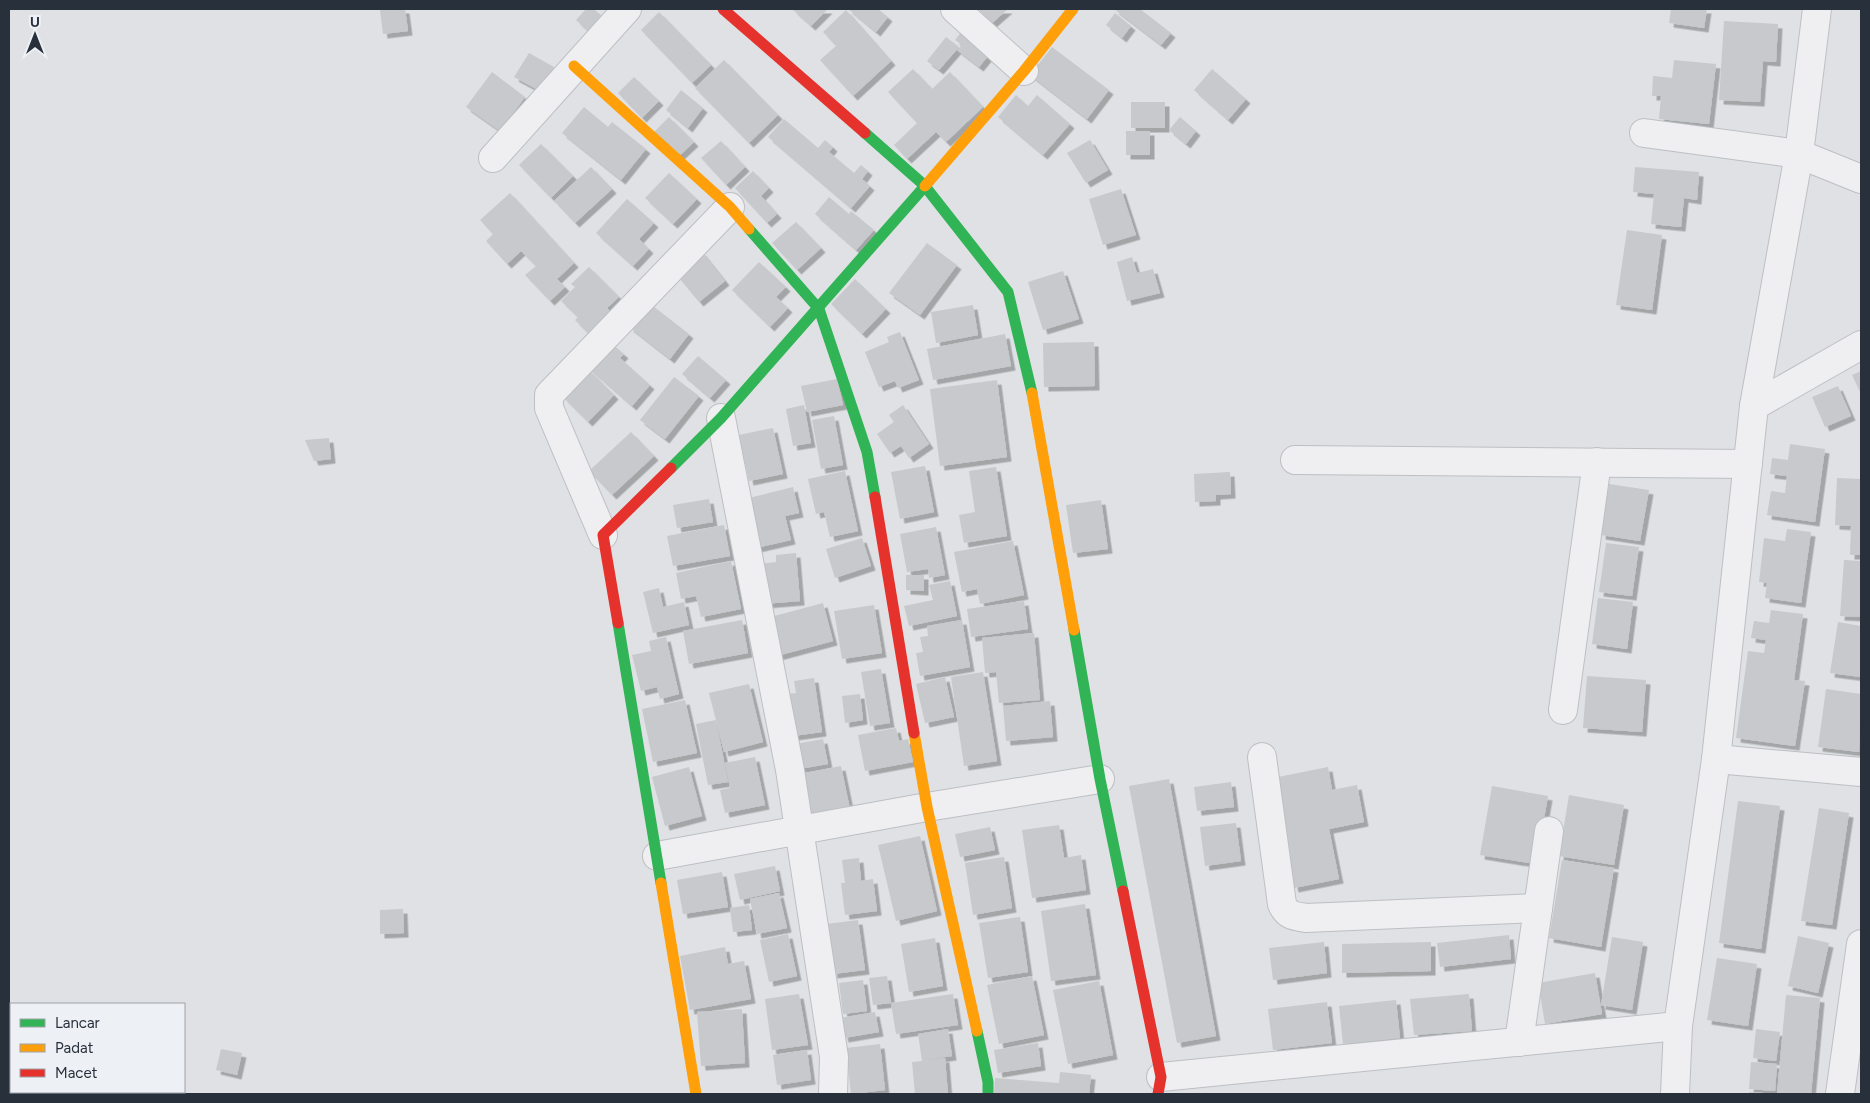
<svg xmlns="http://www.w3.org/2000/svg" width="1870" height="1103" font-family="Figtree,sans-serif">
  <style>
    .building { fill: #c7c9cc; filter: url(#shadow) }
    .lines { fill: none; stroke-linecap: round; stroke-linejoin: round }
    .street-casing { stroke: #bdbfc2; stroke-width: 30 }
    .street { stroke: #efeff1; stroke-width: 28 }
    .fast { stroke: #30b455; stroke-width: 11 }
    .slow { stroke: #ff9f0a; stroke-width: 11 }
    .jam { stroke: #e5322d; stroke-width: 11 }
  </style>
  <defs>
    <filter id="shadow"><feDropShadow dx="4.5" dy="4.5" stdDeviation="0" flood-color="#0004"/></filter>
  </defs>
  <rect width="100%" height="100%" fill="#dfe1e4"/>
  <g class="building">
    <polygon points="391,9 405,9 408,31 383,34 380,10"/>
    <polygon points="586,9 594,9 604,18 590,33 576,20"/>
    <polygon points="792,9 828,9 811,26"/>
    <polygon points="848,9 878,9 888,17 876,32"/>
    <polygon points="978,9 1008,9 992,23"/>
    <polygon points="1114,9 1140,9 1171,33 1161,45"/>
    <polygon points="1671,9 1707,9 1704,28 1669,23"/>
    <polygon points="846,10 891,61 853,96 820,60 836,46 823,32"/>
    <polygon points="659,12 711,65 692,83 641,30"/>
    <polygon points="1115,13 1131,26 1122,38 1106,25"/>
    <polygon points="1724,21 1778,24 1776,62 1763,61 1760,102 1719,100"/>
    <polygon points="965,27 993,50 979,67 957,50 962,45 955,40"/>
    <polygon points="946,37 959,47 939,70 927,61"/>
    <polygon points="1052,47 1109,90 1087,119 1030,75"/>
    <polygon points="529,53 554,67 540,91 514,77"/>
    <polygon points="724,60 778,115 749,143 695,88"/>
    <polygon points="1674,60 1716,64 1709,124 1659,119 1661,96 1652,96 1653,76 1672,78"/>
    <polygon points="913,69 932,89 950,72 983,107 946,142 936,132 907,159 894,145 917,123 888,92"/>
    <polygon points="1212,69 1246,99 1228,120 1194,90"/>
    <polygon points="492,72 525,97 500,131 466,107"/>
    <polygon points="634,77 659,101 642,118 618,93"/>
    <polygon points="681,90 703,108 688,128 666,110"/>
    <polygon points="1016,95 1028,106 1037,95 1070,124 1043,155 998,117"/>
    <rect x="1131" y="102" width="34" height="26"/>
    <polygon points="584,107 608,127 612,122 646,149 621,180 562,133"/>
    <polygon points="669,117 694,142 679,156 654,132"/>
    <polygon points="1180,117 1196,131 1186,144 1169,130"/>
    <polygon points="784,119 818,148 825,140 833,147 829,152 854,173 861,165 868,171 862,179 870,186 851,208 768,137"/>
    <rect x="1126" y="131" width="24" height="24"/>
    <polygon points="1090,140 1108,170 1086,183 1067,153"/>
    <polygon points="721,141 745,167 726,185 701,158"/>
    <polygon points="541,144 573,176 551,198 519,165"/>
    <polygon points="591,167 612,189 575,223 554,201"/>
    <polygon points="1635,167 1699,172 1697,200 1684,198 1681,227 1651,224 1654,194 1633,192"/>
    <polygon points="753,171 769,188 761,196 777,214 767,223 735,188"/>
    <polygon points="669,173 697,199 673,224 645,198"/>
    <polygon points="1121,189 1136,235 1103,245 1089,199"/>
    <polygon points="510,193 574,263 557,279 565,287 550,301 525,275 536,266 521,251 507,264 486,241 493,234 480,220"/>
    <polygon points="829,197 849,214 851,211 874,230 856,250 815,214"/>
    <polygon points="627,199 654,223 639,239 649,249 633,266 596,233"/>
    <polygon points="796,222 821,248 797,270 772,243"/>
    <polygon points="1627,230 1662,235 1652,310 1616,305"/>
    <polygon points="927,243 957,265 920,315 889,293"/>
    <polygon points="701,251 725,281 699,302 675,273"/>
    <polygon points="1132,257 1137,273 1153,269 1160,293 1127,301 1117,262"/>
    <polygon points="759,262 786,287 776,297 788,308 770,327 732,290"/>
    <polygon points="589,267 619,297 607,308 613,314 591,336 575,320 578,317 561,301 575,287 571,284"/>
    <polygon points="1063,271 1079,319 1043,330 1028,282"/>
    <polygon points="855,279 886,309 862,334 831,304"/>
    <polygon points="649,303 689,334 670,359 629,327"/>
    <polygon points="973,305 978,335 936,343 931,312"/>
    <polygon points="900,332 919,380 898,388 895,381 879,387 865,352 889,342 887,337"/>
    <polygon points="1005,334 1011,366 933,380 927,349"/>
    <polygon points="606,339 624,354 620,358 650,385 632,406 584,364"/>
    <polygon points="1094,342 1095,386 1044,387 1043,343"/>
    <polygon points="698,356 726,380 710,398 682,374"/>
    <polygon points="589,370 614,395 588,422 563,397"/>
    <polygon points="1861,371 1861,394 1852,375"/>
    <polygon points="674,377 699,396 665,439 640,420"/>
    <polygon points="837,379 843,405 807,412 801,386"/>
    <polygon points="997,380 1007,457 940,466 930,389"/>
    <polygon points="1838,386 1851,416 1825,427 1812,397"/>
    <polygon points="804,405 811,443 793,446 786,409"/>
    <polygon points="903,405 929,444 909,458 901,446 890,453 877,434 894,422 889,415"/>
    <polygon points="834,416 843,465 821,469 812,420"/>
    <polygon points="773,428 783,474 749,481 739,435"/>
    <polygon points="631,432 654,456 612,495 589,471"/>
    <polygon points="329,438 331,459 314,461 305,440"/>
    <polygon points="1790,444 1825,449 1815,522 1767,515 1771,491 1785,493 1787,476 1770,474 1772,458 1788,460"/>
    <polygon points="925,466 934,512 900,519 891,472"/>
    <polygon points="996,467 1007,536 964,543 959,515 975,512 969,471"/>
    <polygon points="845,471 858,531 830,537 824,512 816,514 808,479"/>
    <polygon points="1230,472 1231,494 1216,495 1216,501 1195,502 1194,474"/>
    <polygon points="1837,478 1861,479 1861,555 1850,555 1851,526 1835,525"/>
    <polygon points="1609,484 1649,490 1640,541 1601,535"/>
    <polygon points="793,487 799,513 785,516 791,540 756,548 745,499"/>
    <polygon points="709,499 713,522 677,528 673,505"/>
    <polygon points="1101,500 1108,549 1073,553 1066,505"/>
    <polygon points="724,525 730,556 673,566 667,536"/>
    <polygon points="936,527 945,575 929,578 928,569 907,572 900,534"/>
    <polygon points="1787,529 1811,532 1801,603 1765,598 1767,583 1759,582 1764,538 1785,541"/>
    <polygon points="862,538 871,566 835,578 826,549"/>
    <polygon points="1013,541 1024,595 980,604 977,589 962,592 954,552"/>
    <polygon points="1606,543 1639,547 1632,596 1599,592"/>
    <polygon points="796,553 800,601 763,604 759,564 776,562 776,555"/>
    <polygon points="1844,560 1861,561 1861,617 1840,616"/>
    <polygon points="731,561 741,609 701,617 696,596 681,599 676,573"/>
    <polygon points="906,575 924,575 924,591 906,590"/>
    <polygon points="950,581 957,616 909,626 904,606 933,600 929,585"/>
    <polygon points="659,588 663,607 684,602 689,625 653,633 643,592"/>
    <polygon points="1598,598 1633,602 1627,649 1592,644"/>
    <polygon points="1024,601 1028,629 971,637 967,609"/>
    <polygon points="823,603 833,641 773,657 763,619"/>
    <polygon points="874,605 882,653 842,659 834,611"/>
    <polygon points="1771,610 1803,614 1794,680 1805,681 1795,746 1736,738 1748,651 1764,653 1766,640 1751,638 1754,621 1769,623"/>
    <polygon points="742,620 748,653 689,664 683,631"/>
    <polygon points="962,620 970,667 920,676 916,653 923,652 920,637 928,636 927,626"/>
    <polygon points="1838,622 1861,626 1861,677 1830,673"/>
    <polygon points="1034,633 1040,700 999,703 996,672 985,673 982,638"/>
    <polygon points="666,637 679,694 660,699 657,687 641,691 632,655 651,651 649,641"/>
    <polygon points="881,669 890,723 870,726 861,672"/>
    <polygon points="983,672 997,761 964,766 951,677"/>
    <polygon points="1587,676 1646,680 1642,732 1583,728"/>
    <polygon points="945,677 954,717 925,723 916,684"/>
    <polygon points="814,678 822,732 793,736 787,694 796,693 794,681"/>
    <polygon points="749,684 763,742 724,752 709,693"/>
    <polygon points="1826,689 1861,694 1859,752 1818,747"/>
    <polygon points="860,694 863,720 845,723 842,696"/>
    <polygon points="685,700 697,753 653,762 642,709"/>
    <polygon points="1050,701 1053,737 1006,741 1003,706"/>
    <polygon points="716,720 728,782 708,785 696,724"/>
    <polygon points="896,728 899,741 908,739 913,762 865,771 858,735"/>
    <polygon points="823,739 828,764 799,769 795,744"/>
    <polygon points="755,757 765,805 725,813 720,790 730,788 725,763"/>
    <polygon points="841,766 851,814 805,823 795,775"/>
    <polygon points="689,767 702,816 665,826 652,777"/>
    <polygon points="1328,767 1332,790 1357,785 1364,822 1329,829 1339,879 1294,888 1273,778"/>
    <polygon points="1169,779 1216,1036 1177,1043 1129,786"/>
    <polygon points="1231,782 1234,807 1197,811 1194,787"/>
    <polygon points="1492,786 1548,796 1536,864 1480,855"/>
    <polygon points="1569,795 1624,805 1614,865 1559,856"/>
    <polygon points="1738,801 1780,806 1761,949 1719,943"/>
    <polygon points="1819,808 1849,813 1832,925 1801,921"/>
    <polygon points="1236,823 1241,861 1205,866 1200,827"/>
    <polygon points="1059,825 1064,858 1081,855 1086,890 1032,898 1022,830"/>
    <polygon points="990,827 995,850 960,857 955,834"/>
    <polygon points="920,836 937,911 896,921 878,845"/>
    <polygon points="1004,857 1012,908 973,915 965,863"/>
    <polygon points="859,858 861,881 873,879 877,911 845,915 841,883 845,883 842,860"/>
    <polygon points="1562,860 1614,868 1601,947 1549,938"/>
    <polygon points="775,866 780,891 740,900 734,874"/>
    <polygon points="722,872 728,907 683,914 677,880"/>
    <polygon points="779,893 787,928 757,934 750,899"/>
    <polygon points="1085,904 1096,975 1051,981 1041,911"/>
    <polygon points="749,905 752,930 733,932 730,908"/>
    <polygon points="403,909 404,933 380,934 380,910"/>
    <polygon points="1020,917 1028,972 988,978 979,923"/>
    <polygon points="858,920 865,970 833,974 827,924"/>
    <polygon points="788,934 797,976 769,982 760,940"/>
    <polygon points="1509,935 1511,959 1440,967 1437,943"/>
    <polygon points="1798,936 1829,943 1818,993 1788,986"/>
    <polygon points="1612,937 1643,942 1632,1010 1601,1005"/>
    <polygon points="935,938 943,986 909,992 901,944"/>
    <polygon points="1324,942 1327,973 1273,980 1269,948"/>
    <polygon points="1431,942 1431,971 1342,973 1342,944"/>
    <polygon points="725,947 728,964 744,961 751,999 690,1010 680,956"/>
    <polygon points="1717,958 1757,964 1748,1026 1707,1020"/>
    <polygon points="1595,973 1602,1014 1545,1024 1538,983"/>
    <polygon points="887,976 891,1003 873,1005 869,978"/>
    <polygon points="1032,976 1044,1035 999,1044 987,985"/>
    <polygon points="863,980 867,1011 843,1014 839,983"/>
    <polygon points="1099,981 1113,1055 1068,1064 1053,990"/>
    <polygon points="799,994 808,1045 772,1050 765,999"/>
    <polygon points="953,994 958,1025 896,1034 891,1003"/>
    <polygon points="1469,994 1472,1031 1414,1035 1410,999"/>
    <polygon points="1786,995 1820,998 1811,1094 1777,1094"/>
    <polygon points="1396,1000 1400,1038 1343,1044 1339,1006"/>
    <polygon points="1327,1002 1332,1043 1273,1050 1268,1009"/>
    <polygon points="742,1009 745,1063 701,1066 697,1012"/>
    <polygon points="875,1012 879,1032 844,1038 840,1018"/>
    <polygon points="948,1029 952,1056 925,1060 945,1058 948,1094 915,1094 912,1062 922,1061 918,1034"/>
    <polygon points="1756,1029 1780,1032 1776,1061 1753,1058"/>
    <polygon points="1038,1043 1041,1066 998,1073 994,1050"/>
    <polygon points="880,1044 885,1090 851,1094 846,1048"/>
    <polygon points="221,1049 242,1053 237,1075 216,1070"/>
    <polygon points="807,1050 811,1080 777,1085 773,1055"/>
    <polygon points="1751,1062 1777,1064 1775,1091 1749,1089"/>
    <polygon points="1060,1072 1091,1075 1089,1094 994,1094 995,1078 1059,1083"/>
    <polygon points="1749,1092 1763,1093 1763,1094 1749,1094"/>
  </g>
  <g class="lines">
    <g class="street-casing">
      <g id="street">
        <polyline points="955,9 1024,71"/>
        <polyline points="1644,133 1799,154 1861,179"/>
        <polyline points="493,158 627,9"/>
        <polyline points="1754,406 1861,345"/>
        <polyline points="721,418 790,770 834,1057 833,1094"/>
        <polyline points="1295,460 1748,464"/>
        <polyline points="603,535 549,408 549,395 730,207"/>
        <polyline points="1563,710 1597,462"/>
        <path d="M 1262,757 L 1282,904 C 1287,916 1295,916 1306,918 L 1538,908"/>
        <polyline points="1716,759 1861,772"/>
        <polyline points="657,856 927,807 1100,779"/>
        <polyline points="1519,1042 1549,831"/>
        <polyline points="1161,1077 1678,1026"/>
        <polyline points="1675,1094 1678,1026 1716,759 1754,406 1799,154 1817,9"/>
        <polyline points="1840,1094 1861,944"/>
      </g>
    </g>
    <use href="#street" class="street"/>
    <g class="fast">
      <polyline points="865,133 924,185 1008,292 1032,393"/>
      <polyline points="749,229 819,309 867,452 875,497"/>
      <polyline points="671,468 721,418 925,186"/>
      <polyline points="618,623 661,883"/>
      <polyline points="1074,630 1100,779 1123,891"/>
      <polyline points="977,1031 988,1082 988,1094"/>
    </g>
    <g class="slow">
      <polyline points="574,66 730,207 749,229"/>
      <polyline points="925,186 1024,71 1073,9"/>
      <polyline points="1032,393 1074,630"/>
      <polyline points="914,733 927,807 977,1031"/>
      <polyline points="661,883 696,1094"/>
    </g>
    <g class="jam">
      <polyline points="723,9 865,133"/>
      <polyline points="875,497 914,733"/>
      <polyline points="618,623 603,535 671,468"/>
      <polyline points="1123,891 1161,1077 1158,1094"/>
    </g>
  </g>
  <rect width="1870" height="1103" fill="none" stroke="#28303b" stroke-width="20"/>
  <rect x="10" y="1003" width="175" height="90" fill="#edf0f4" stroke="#9ea3aa"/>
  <rect x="20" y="1019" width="25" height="8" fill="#30b455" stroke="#9ea3aa"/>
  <text x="55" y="1028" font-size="15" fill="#28303b">Lancar</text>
  <rect x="20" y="1044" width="25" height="8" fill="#ff9f0a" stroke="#9ea3aa"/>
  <text x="55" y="1053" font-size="15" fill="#28303b">Padat</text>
  <rect x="20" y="1069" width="25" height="8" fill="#e5322d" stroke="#9ea3aa"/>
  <text x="55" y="1078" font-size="15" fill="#28303b">Macet</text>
  <g transform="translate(35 35)" stroke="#edf0f4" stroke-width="4" paint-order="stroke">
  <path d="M0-4L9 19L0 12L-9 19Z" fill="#28303b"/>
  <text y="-8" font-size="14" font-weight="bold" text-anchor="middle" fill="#28303b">U</text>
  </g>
</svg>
